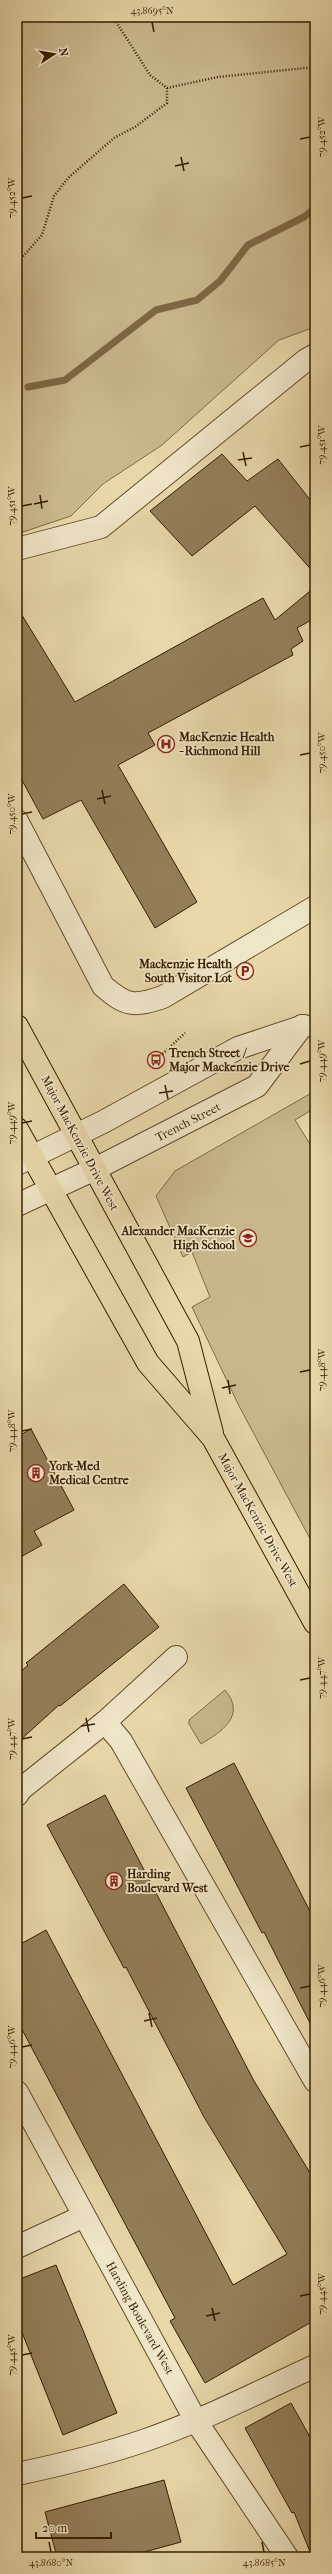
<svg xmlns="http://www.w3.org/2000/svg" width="332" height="2574" font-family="'IM FELL French Canon',serif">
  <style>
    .green { fill: #c9b78c; stroke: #806a46 }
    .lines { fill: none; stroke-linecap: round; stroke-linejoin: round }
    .stream { stroke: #7d6743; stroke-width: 7 }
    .building { fill: #937e58; stroke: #371d00 }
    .minor-casing { stroke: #634c2a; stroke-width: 24 }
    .major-casing { stroke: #371d00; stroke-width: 24 }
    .path { stroke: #371d00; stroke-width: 2.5; stroke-dasharray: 1 2; stroke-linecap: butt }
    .minor { stroke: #efe5c7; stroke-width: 22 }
    .major { stroke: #e7d7a9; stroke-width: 22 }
    .ticks { fill: none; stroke: #371d00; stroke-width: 1.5 }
    .labels { text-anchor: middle; stroke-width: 3.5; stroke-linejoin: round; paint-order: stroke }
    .poi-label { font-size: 12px; font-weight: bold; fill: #371d00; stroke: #efe5c7; text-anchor: start }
    .street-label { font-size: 12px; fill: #371d00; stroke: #efe5c7 }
    .neatline { fill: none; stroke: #371d00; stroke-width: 1.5 }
    .ticks-label { font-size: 10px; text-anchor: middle; fill: #371d00 }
  </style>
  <rect width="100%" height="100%" fill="#e7d7a9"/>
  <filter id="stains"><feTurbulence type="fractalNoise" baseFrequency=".005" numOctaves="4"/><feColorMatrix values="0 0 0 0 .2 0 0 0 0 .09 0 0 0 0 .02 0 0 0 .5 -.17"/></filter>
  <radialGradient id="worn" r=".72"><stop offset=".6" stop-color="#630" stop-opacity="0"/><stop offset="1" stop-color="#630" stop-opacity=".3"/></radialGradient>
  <g class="green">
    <polygon points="17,17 315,17 315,327 279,340 162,445 103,484 71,516 17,534"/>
    <polygon points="315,1091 315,1108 295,1120 315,1152 315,1548 239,1406 192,1307 210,1297 192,1252 183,1257 156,1196 175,1171"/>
    <path d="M 225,1690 C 247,1716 221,1732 201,1744 L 189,1724 L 189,1720 Z"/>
  </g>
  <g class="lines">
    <polyline class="stream" points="28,387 65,380 156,310 197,300 220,281 248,245 304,217 315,208"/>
  </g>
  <g class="building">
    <polygon points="222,454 247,481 278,459 315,506 315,574 255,506 192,556 150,511"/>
    <polygon points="315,587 315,618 297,628 303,641 291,649 293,655 148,733 155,745 118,765 197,902 155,928 81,800 43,819 17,771 17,607 75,702 263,598 275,620"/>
    <polygon points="31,1429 74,1510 34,1531 42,1545 17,1559 17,1437"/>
    <polygon points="124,1584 159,1627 60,1706 59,1705 17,1743 17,1675 28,1665 26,1663"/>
    <polygon points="234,1763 315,1921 315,2033 264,1932 262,1933 186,1788"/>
    <polygon points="105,1795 254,2081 315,2181 315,2320 205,2383 170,2321 175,2318 17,2020 17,1946 46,1930 233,2285 287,2254 204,2117 126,1967 124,1968 47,1825"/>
    <polygon points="56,2265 117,2413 63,2435 17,2320 17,2280"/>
    <polygon points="291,2403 315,2446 315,2557 312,2557 294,2512 292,2513 245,2428"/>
    <polygon points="164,2480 181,2542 126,2557 57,2557 45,2512"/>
  </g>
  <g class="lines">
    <g class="minor-casing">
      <g id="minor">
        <polyline points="17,549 101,527 306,360 315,355"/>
        <path d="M 17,821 L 103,986 C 126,1006 134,1007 163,997 L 315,907"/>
        <polyline points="17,1164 103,1122 238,1048 304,1026"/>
        <polyline points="17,1205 95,1169 257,1086 302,1026"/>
        <polyline points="105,1722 121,1741 315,2081"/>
        <polyline points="17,1795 21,1789 105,1722 176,1657"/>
        <polyline points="17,2092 196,2421 287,2557"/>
        <polyline points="17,2247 84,2216"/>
        <path d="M 17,2474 C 60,2465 102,2455 143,2441 C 202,2421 258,2392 315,2366"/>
      </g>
    </g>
    <g class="major-casing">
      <g id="major">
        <polyline points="17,1026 188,1341 212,1433"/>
        <polyline points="17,1129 148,1363 213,1438 315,1623"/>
      </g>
    </g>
    <g class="path">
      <polyline points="167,88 218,77 315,67"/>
      <polyline points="17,263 42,235 54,196 68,178 114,138 135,127 167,103 167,88 150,75 113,17"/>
      <polyline points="156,1060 185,1033"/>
    </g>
    <use href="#minor" class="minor"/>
    <use href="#major" class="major"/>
  </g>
  <path class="ticks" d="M 152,22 L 154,32M 300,139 L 310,137M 181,157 L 184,171M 175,166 L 189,163M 22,198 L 32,196M 300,447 L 310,445M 243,452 L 246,466M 238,460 L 252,458M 40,495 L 42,509M 34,504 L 48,501M 22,506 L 32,504M 300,755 L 310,753M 102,790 L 105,804M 97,799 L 111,796M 22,814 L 32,812M 300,1064 L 310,1061M 165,1085 L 168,1099M 159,1093 L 173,1091M 22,1123 L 32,1121M 300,1372 L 310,1370M 228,1380 L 230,1394M 222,1388 L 236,1385M 22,1431 L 32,1429M 300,1680 L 310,1678M 86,1718 L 89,1732M 81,1726 L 95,1724M 22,1739 L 32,1737M 300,1988 L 310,1986M 149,2013 L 152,2027M 144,2021 L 157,2018M 22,2047 L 32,2045M 300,2296 L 310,2294M 212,2308 L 215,2321M 206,2316 L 220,2313M 22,2355 L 32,2353M 49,2542 L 51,2552M 262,2542 L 264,2552"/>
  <defs>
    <g id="hospital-ring" transform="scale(0.9)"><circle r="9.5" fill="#efe5c7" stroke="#8f2418" stroke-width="1.5"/><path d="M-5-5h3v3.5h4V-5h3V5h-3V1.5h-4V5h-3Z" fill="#8f2418"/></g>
    <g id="parking-ring" transform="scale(0.9)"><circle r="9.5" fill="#efe5c7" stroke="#8f2418" stroke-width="1.5"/><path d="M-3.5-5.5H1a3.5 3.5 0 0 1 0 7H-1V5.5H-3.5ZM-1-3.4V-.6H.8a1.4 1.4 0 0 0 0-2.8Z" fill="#8f2418"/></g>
    <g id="bus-ring" transform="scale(0.9)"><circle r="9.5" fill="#efe5c7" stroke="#8f2418" stroke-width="1.5"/><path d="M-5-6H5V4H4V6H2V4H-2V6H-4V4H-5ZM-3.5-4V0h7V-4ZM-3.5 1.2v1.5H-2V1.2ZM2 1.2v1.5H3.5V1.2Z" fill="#8f2418"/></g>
    <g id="school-ring" transform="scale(0.9)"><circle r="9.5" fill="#efe5c7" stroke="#8f2418" stroke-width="1.5"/><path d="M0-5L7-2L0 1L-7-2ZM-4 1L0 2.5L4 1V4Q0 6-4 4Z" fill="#8f2418"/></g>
    <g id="building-ring" transform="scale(0.9)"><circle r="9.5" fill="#efe5c7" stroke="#8f2418" stroke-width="1.5"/><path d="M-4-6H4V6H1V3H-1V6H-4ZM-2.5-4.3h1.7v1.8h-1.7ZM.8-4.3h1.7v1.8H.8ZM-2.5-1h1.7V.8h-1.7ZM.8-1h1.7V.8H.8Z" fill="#8f2418"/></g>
  </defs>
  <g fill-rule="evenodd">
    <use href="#hospital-ring" x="166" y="744"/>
    <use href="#parking-ring" x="245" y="971"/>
    <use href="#bus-ring" x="156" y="1060"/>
    <use href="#school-ring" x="248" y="1238"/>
    <use href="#building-ring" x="36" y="1473"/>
    <use href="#building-ring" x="114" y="1881"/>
  </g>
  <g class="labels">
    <g class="poi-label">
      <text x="179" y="741">MacKenzie Health<tspan x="179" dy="14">- Richmond Hill</tspan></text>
      <text x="232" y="968" text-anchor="end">Mackenzie Health<tspan x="232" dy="14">South Visitor Lot</tspan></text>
      <text x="169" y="1057">Trench Street /<tspan x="169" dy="14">Major Mackenzie Drive</tspan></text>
      <text x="235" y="1235" text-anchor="end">Alexander MacKenzie<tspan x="235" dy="14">High School</tspan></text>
      <text x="49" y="1470">York-Med<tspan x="49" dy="14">Medical Centre</tspan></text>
      <text x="127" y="1878">Harding<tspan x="127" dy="14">Boulevard West</tspan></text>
    </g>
    <g class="street-label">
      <text transform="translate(188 1122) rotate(-27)" y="4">Trench Street</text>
      <text transform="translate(80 1143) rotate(62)" y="4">Major MacKenzie Drive West</text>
      <text transform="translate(258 1520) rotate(61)" y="4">Major MacKenzie Drive West</text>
      <text transform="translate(140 2318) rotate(61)" y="4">Harding Boulevard West</text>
    </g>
  </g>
  <rect width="332" height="2574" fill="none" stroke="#e7d7a9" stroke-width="44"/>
  <g transform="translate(54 54) rotate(78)" stroke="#efe5c7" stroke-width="3" paint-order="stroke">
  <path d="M0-3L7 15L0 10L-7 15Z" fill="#371d00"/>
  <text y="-6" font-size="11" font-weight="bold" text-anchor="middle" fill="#371d00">N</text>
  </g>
  <path d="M36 2532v6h75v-6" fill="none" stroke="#371d00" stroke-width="2"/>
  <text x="42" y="2532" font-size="12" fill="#371d00" stroke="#efe5c7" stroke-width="3" paint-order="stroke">20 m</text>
  <rect x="22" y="22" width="288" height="2530" class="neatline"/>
  <g class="ticks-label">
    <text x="152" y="14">43.8695°N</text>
    <text transform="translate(321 137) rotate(-90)" y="4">79.452°W</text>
    <text transform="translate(11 198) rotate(-90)" y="4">79.452°W</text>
    <text transform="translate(321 445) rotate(-90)" y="4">79.451°W</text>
    <text transform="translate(11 506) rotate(-90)" y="4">79.451°W</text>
    <text transform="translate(321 753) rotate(-90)" y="4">79.450°W</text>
    <text transform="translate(11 814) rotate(-90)" y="4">79.450°W</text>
    <text transform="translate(321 1061) rotate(-90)" y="4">79.449°W</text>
    <text transform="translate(11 1123) rotate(-90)" y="4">79.449°W</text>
    <text transform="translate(321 1370) rotate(-90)" y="4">79.448°W</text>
    <text transform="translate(11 1431) rotate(-90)" y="4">79.448°W</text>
    <text transform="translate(321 1678) rotate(-90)" y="4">79.447°W</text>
    <text transform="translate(11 1739) rotate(-90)" y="4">79.447°W</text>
    <text transform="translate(321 1986) rotate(-90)" y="4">79.446°W</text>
    <text transform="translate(11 2047) rotate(-90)" y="4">79.446°W</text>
    <text transform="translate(321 2294) rotate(-90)" y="4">79.445°W</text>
    <text transform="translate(11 2355) rotate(-90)" y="4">79.445°W</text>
    <text x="51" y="2566">43.8680°N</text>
    <text x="264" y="2566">43.8685°N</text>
  </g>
  <rect width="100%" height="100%" filter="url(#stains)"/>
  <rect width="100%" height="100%" fill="url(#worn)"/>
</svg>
